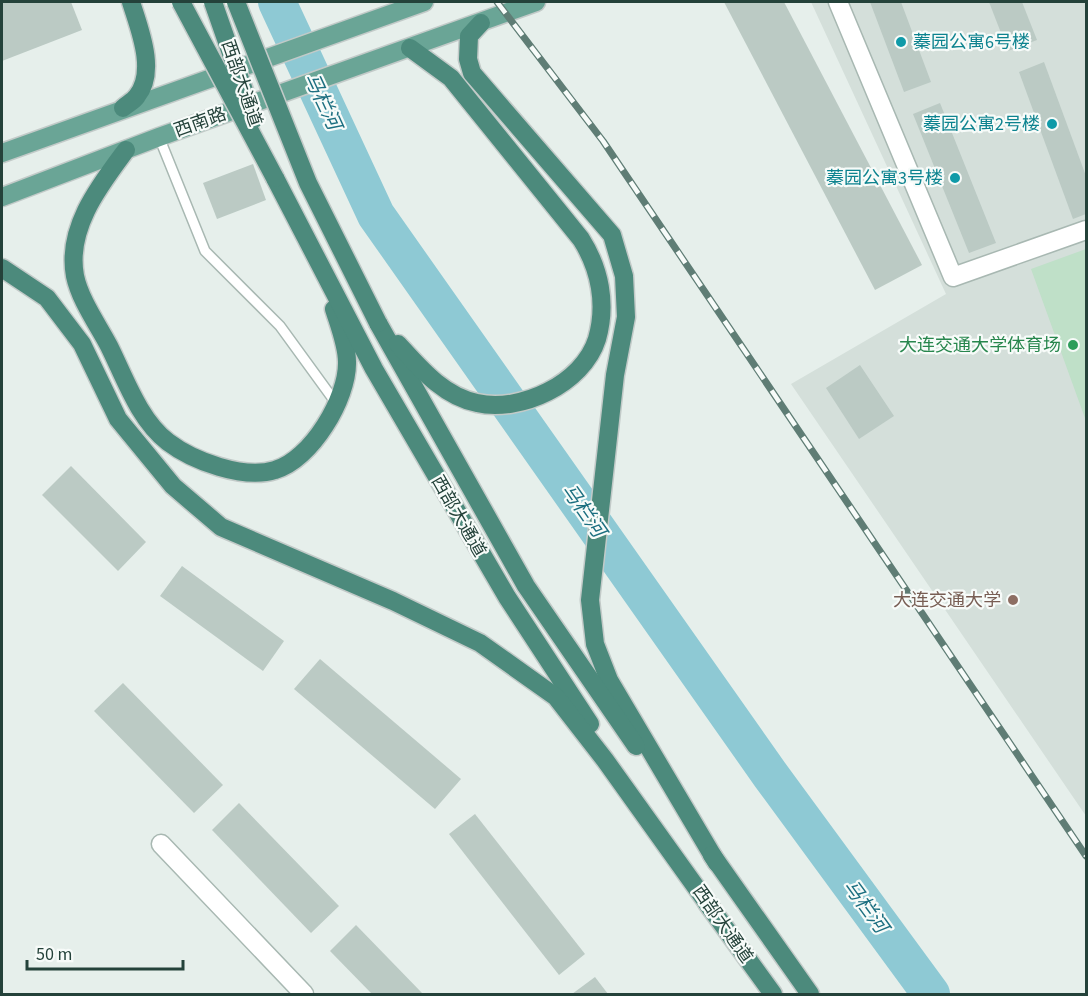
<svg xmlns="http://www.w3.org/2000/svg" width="1088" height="996" font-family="'Source Sans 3','Noto Sans SC',sans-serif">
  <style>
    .built { fill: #d4dfda }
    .green { fill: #bfe0c8 }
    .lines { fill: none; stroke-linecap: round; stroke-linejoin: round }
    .river { stroke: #8ec9d4; stroke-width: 38 }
    .building { fill: #bbcac4 }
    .service-casing { stroke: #a8b8b2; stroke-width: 12 }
    .minor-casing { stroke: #a8b8b2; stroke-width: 21 }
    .primary-casing { stroke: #c2cac8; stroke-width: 21 }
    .trunk-casing { stroke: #c2cac8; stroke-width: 21 }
    .service { stroke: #fff; stroke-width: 9 }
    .minor { stroke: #fff; stroke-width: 18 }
    .primary { stroke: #6aa596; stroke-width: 18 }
    .trunk { stroke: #4c8a7c; stroke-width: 18 }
    .rail-casing { stroke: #5f7d75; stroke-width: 7 }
    .rail { stroke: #f7fbf9; stroke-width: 4.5; stroke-dasharray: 14; stroke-linecap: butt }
    .trunk-bridge-casing { stroke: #c2cac8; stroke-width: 21; stroke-linecap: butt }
    .trunk-bridge { stroke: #4c8a7c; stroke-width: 18 }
    .culture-dot { fill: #0f9aa8; stroke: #f7fbf9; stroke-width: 2 }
    .leisure-dot { fill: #2e9e5b; stroke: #f7fbf9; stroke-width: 2 }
    .education-dot { fill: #8d6e63; stroke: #f7fbf9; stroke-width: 2 }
    .labels { text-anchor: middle; stroke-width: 4.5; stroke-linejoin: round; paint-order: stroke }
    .culture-label { font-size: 18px; fill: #0d838f; stroke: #f7fbf9; text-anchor: end }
    .street-label { font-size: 18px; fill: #24423a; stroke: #f7fbf9 }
    .leisure-label { font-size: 18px; fill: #27864d; stroke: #f7fbf9; text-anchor: end }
    .education-label { font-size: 18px; fill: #785e54; stroke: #f7fbf9; text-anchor: end }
    .water-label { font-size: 20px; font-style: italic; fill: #1c6f80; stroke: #f7fbf9 }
  </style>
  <rect width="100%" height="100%" fill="#e6efeb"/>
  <polygon class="built" points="811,2 1086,2 1086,816 791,384 946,294"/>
  <polygon class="green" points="1086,249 1086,421 1031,269"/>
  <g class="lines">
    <polyline class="river" points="277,2 376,215 771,776 931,994"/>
  </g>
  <g class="building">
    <polygon points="2,2 71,2 82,30 2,61"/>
    <polygon points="724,2 784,2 922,265 875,290"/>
    <polygon points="870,2 901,2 931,82 904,92"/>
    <polygon points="989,2 1022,2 1037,40 1008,51"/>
    <polygon points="1044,62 1086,176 1086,214 1073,219 1019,72"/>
    <polygon points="940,103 996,243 969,253 913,114"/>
    <polygon points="253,164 266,200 217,219 203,183"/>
    <polygon points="860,365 894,416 859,439 826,388"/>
    <polygon points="71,466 146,542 118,571 42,495"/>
    <polygon points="182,566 284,641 263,671 160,596"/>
    <polygon points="320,659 461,779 435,809 294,689"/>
    <polygon points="123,683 223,785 194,813 94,711"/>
    <polygon points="239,803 339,906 311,933 212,830"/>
    <polygon points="475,814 585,954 559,975 449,834"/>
    <polygon points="356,925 423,994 372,994 330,951"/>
    <polygon points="595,977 608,994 572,994"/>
  </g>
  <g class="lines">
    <g class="service-casing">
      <polyline id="service" points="159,137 205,251 280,326 336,403"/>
    </g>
    <g class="minor-casing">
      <g id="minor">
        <polyline points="838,2 953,277 1086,230"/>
        <polyline points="161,844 304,994"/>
      </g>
    </g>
    <g class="primary-casing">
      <g id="primary">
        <polyline points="2,153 424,2"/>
        <polyline points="2,197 159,137 536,2"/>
      </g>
    </g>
    <g class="trunk-casing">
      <g id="trunk">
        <polyline points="481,23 469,36 468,59 472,73 612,235 624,276 626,317 615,375 590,600 595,644 609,680 717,863"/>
        <path d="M 123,108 C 127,104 134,101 137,96 C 157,71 139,28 131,2"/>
        <path d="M 126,150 C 100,185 66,228 75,276 C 80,300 98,325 109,346 C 125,378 139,420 168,442 C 193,461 244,480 275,470 C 311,460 348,398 347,362 C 347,345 339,325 334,309"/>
        <polyline points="275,178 374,369 507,597 590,724"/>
        <polyline points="2,268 47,298 82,344 118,419 173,486 221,527 393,601 480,643 556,697 605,760 713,911"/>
        <polyline points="378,323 526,586 636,746"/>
        <path d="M 398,344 C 420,368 443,396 477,403 C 520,413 583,384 597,339 C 607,304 600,269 581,239 L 451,78 L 410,48"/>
        <polyline points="712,855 810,994"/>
        <polyline points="707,903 773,994"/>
      </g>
    </g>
    <use href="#service" class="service"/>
    <use href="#minor" class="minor"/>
    <use href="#primary" class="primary"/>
    <use href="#trunk" class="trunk"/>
    <g class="rail-casing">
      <polyline id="rail" points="497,2 603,141 1086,856"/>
    </g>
    <use href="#rail" class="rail"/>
    <g class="trunk-bridge-casing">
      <g id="trunk-bridge">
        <polyline points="181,2 275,178"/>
        <polyline points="213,2 254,119"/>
        <polyline points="236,2 308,183 378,323"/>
      </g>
    </g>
    <use href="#trunk-bridge" class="trunk-bridge"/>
  </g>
  <g class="culture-dot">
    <circle cx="901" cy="42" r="6"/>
    <circle cx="1052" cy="124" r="6"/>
    <circle cx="955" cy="178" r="6"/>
  </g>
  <circle class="leisure-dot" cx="1073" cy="345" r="6"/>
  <circle class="education-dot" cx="1013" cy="600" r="6"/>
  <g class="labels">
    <g class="culture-label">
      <text x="913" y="48" text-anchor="start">蓁园公寓6号楼</text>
      <text x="1040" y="130">蓁园公寓2号楼</text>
      <text x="943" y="184">蓁园公寓3号楼</text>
    </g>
    <g class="street-label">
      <text transform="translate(242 83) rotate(71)" y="6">西部大通道</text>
      <text transform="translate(200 122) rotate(-20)" y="6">西南路</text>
      <text transform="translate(459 516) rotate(60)" y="6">西部大通道</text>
      <text transform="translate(723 924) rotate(55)" y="6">西部大通道</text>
    </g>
    <g class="leisure-label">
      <text x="1061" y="351">大连交通大学体育场</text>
    </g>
    <g class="education-label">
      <text x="1001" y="606">大连交通大学</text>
    </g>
    <g class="water-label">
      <text transform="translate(323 101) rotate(65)" y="7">马栏河</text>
      <text transform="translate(584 510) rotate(55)" y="7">马栏河</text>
      <text transform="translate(866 906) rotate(54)" y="7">马栏河</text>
    </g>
  </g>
  <rect width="1088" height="996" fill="none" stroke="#24423a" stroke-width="6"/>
  <path d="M27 960v9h156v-9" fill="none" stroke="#24423a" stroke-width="3"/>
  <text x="36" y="960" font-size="18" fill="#24423a" stroke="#f7fbf9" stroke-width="4.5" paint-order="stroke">50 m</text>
</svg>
